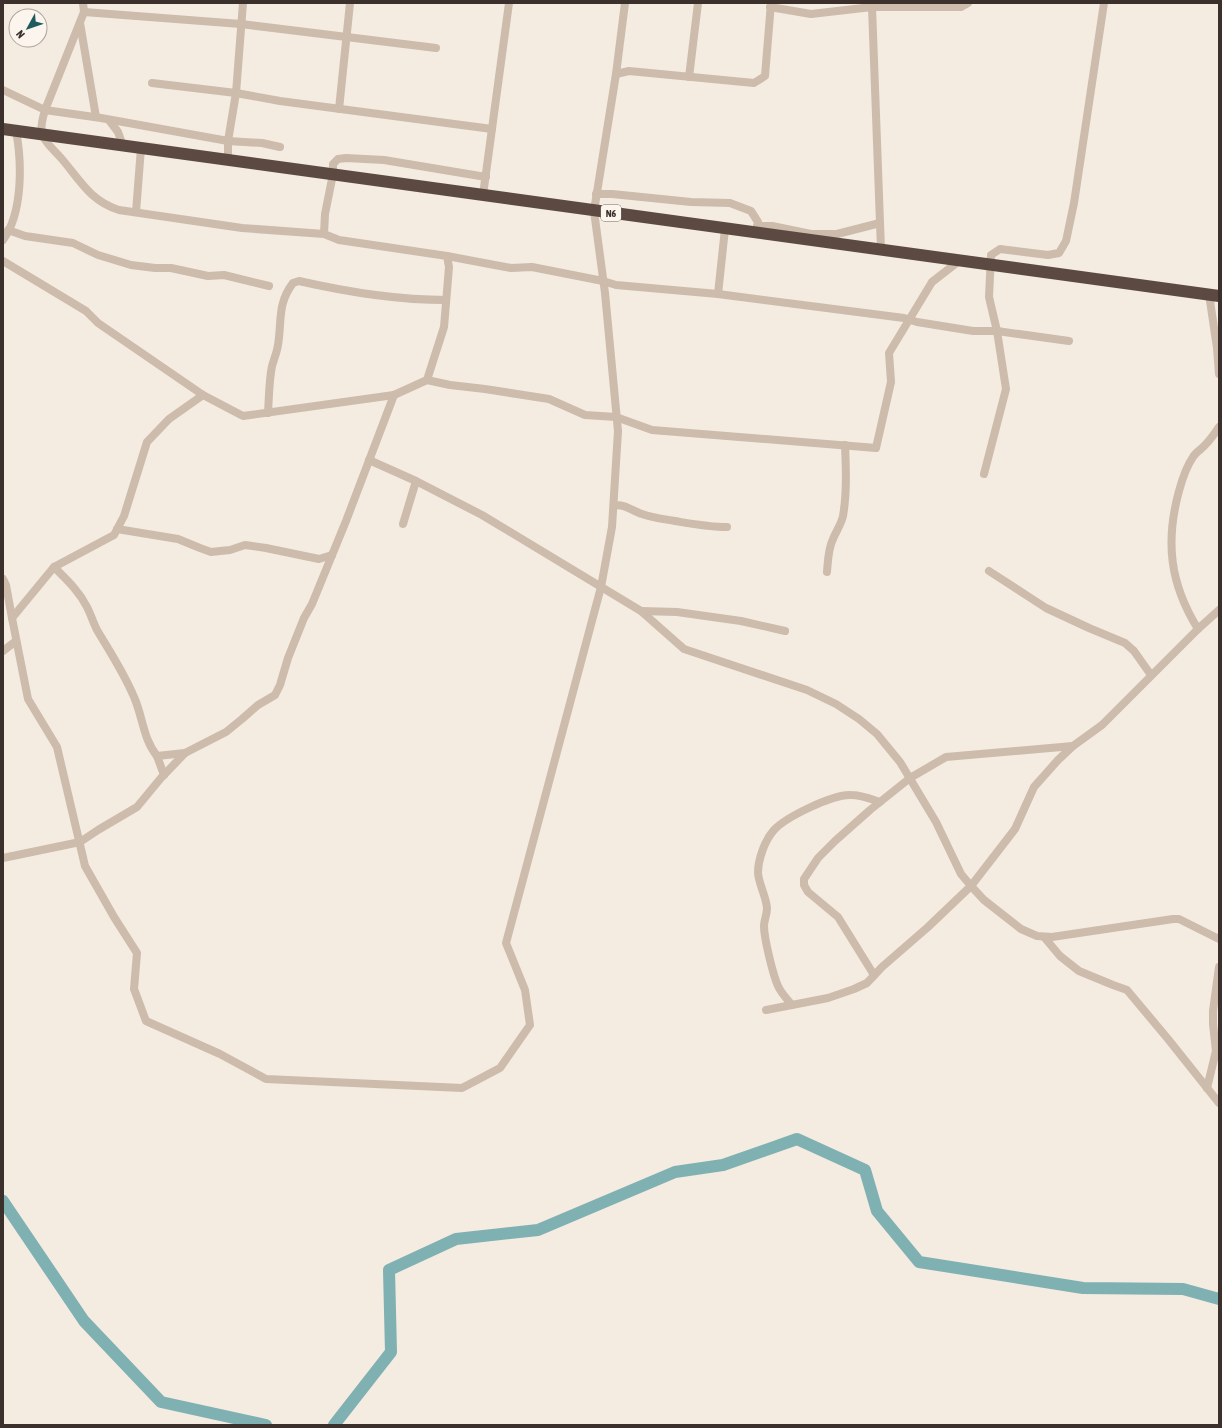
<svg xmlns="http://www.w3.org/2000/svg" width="1222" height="1428" font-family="'Asap Condensed',sans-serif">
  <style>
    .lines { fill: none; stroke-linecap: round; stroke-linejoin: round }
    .river { stroke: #7fb0b2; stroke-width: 12 }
    .minor { stroke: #cdbbac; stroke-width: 8 }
    .highway { stroke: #5c4a42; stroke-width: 12 }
    .labels { text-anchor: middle; stroke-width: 3; stroke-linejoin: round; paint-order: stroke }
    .shield { fill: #fbf5ee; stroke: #756b66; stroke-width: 1 }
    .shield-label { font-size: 10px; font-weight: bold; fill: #3b302b }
  </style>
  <rect width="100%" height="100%" fill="#f4ebe1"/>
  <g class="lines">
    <g class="river">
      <polyline points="3,1201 84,1321 161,1402 266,1425"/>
      <polyline points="334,1425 391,1352 389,1270 456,1239 538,1230 675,1172 723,1165 797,1139 865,1170 877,1211 919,1262 1083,1288 1183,1289 1219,1299"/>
    </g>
    <g class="minor">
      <path d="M 83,3 L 84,12 L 45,110 C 43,117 40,126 42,134 C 45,143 55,151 61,158 C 80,180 90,201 119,210 L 242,228 L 324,234"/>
      <polyline points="770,7 811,14 872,7 961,7 968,3"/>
      <polyline points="872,7 881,250"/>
      <polyline points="84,12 241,24 436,48"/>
      <polyline points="80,23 96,117"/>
      <polyline points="616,74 629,71 754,83 765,76 771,3"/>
      <polyline points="689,77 698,3"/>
      <polyline points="152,83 236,93 280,101 492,129"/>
      <polyline points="3,90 45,110 101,118 228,141 262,143 280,147"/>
      <polyline points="339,109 350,3"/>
      <polyline points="109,120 118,132 123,146"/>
      <polyline points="228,160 228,141 236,93 243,3"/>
      <polyline points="596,194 612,194 691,202 730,203 751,211 758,222 757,233"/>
      <polyline points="483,195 509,3"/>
      <polyline points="136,212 141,148"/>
      <polyline points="757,226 772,226 811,234 837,234 880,223"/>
      <polyline points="8,230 25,236 73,243 98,255 131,265 155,268 171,268 208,276 224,275 269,286"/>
      <path d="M 3,240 C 23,213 22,162 16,131"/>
      <polyline points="447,256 511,268 532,267 603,281 616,285 718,294 904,318 917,322 973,331 997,331 1069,341"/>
      <polyline points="3,261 86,311 98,323 203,395 243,416 394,395 427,380 444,327 449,267 447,256 339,240 324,234 325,214 333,174 333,164 338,159 346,158 384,160 486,177"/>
      <polyline points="718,294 725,229"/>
      <polyline points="1209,294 1217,348 1219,374"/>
      <polyline points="427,380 450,385 485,389 549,399 585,415 616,417 652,430 876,448 891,382 889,353 932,282 959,261"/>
      <polyline points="203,395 169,419 147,442 124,516 114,535 54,567 12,618 28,699 57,747 85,866 114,917 137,953 134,989 146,1021 220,1054 266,1079 462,1088 500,1068 530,1025 525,990 506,943 601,587 612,527 618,431 605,293 594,211 616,74 625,3"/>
      <path d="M 268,413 C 269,397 269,381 272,366 C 274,359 277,352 278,345 C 282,321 277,304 293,283 L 299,281 C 347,292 397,300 446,300"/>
      <polyline points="369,460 416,481 482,515 641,611 684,649 807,690 836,704 859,719 877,734 900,762 936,822 961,874 971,886 984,900 1021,929 1037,936 1052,937 1173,919 1179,919 1219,939"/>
      <polyline points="984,474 1006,389 997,331 989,297 991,255 1000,249 1048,255 1059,253 1066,241 1074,203 1104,3"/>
      <path d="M 614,506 C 624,503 632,511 642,514 C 653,518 664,519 675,521 C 693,524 709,527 727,527"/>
      <polyline points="403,524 416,481"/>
      <polyline points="117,529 178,539 200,548 211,552 230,550 245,545 266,548 319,559 332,555"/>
      <path d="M 54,567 C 67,580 79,591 87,607 C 91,615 93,622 97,630 C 110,652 124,673 134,697 C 143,717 143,739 157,756 L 185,753"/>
      <polyline points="989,571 1046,608 1089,628 1125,643 1134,651 1151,675"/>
      <path d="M 827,572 C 828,561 828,549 833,539 C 836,531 841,525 843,516 C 847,493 846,468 845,445"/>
      <polyline points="3,579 6,585 12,618"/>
      <polyline points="641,611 677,612 741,621 785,631"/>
      <path d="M 1198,629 C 1170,584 1165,542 1179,491 C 1182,480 1186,467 1193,457 C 1196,452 1202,449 1206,444 C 1211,439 1215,433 1219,427"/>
      <polyline points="3,651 16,641"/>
      <polyline points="157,756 164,775"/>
      <polyline points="3,858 80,842 98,830 137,807 161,778 185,753 226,732 242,719 258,705 275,695 280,685 288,658 304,618 312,604 346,521 394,395"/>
      <polyline points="1044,937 1060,956 1079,971 1113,985 1127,990 1168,1039 1219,1103"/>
      <polyline points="874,975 838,917 808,892 804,885 804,879 818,858 835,841 870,810 910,778 946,757 1073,746 1102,725 1198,629 1219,610"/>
      <path d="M 792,1005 C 787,999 781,993 778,986 C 773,975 764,938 764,926 C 764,920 767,915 767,908 C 766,896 759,885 758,873 C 758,859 765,840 774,830 C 786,817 833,794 851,795 C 861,795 871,799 880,802"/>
      <polyline points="766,1010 828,998 854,989 867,983 882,967 928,927 971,886 1015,829 1034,787 1058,760 1073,746"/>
      <polyline points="1207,1088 1216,1051 1213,1024 1213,1011 1219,967"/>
    </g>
    <polyline class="highway" points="3,129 1219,296"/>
  </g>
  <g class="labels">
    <rect class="shield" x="601" y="205" width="20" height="16" rx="3"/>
    <g class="shield-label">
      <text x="611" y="217">N6</text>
    </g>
  </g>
  <rect width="1222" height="1428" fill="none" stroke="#3b302b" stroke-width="8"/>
  <g transform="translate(28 28) rotate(230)"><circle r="19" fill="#fbf5ee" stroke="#aea6a0"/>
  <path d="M0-3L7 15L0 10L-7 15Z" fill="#1f5a5e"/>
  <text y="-6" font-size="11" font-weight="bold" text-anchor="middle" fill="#3b302b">N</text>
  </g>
</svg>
